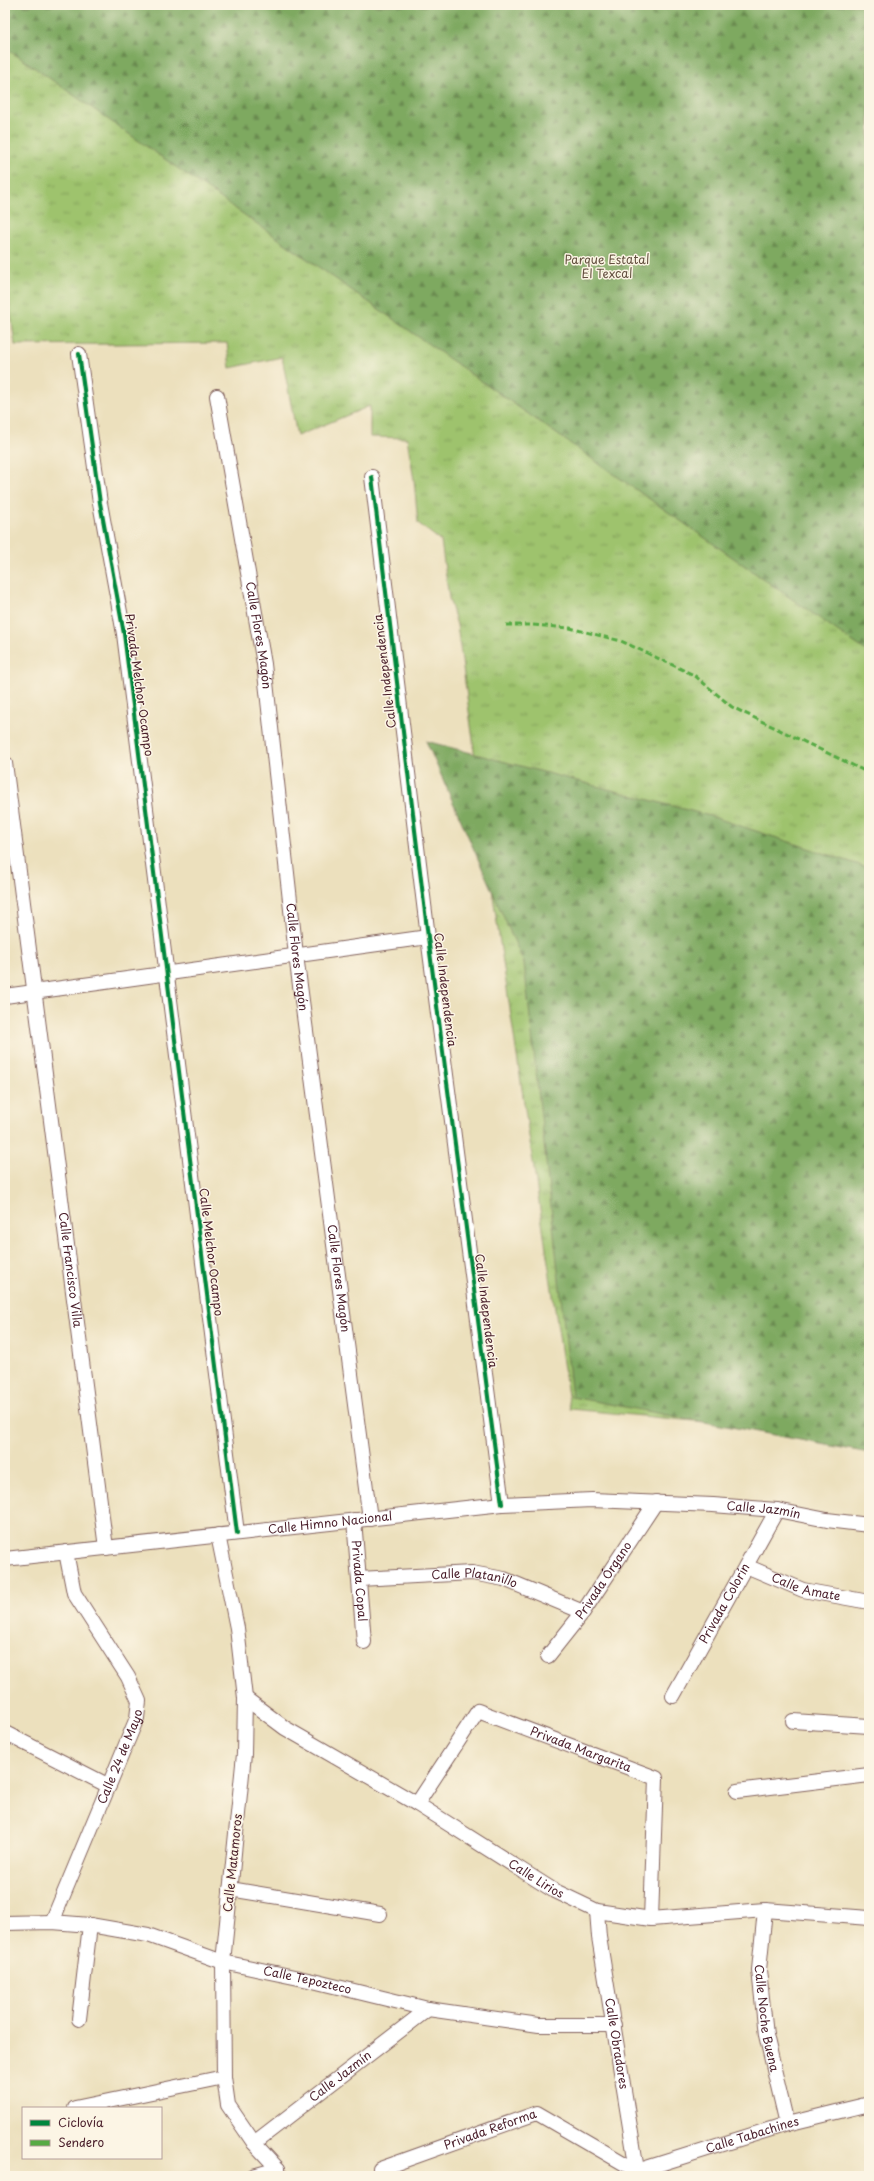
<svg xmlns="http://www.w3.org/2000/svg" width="874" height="2181" font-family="'Playpen Sans',sans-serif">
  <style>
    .grass { fill: url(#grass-tufts); stroke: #74714c }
    .forest { fill: url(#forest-firs); stroke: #646446 }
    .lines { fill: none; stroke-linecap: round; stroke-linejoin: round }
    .minor-casing { stroke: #83635e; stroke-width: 16 }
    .minor { stroke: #fff; stroke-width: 14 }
    .quiet { stroke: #57aa44; stroke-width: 3; stroke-dasharray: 6 3; stroke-linecap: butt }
    .cycleway-casing { stroke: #fcf5e5; stroke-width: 6 }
    .cycleway { stroke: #00873e; stroke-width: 4 }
    .labels { text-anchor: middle; stroke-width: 3; stroke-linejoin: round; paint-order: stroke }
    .park-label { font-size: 12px; fill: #63503f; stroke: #fcf5e5 }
    .street-label { font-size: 12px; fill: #4a1f2b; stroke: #fcf5e5 }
  </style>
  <defs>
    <pattern id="grass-tufts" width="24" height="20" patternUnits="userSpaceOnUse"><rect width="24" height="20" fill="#9ec36d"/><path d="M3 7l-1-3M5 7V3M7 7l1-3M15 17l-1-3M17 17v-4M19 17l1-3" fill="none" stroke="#839e5a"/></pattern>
    <pattern id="forest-firs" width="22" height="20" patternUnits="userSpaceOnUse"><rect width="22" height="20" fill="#7ea960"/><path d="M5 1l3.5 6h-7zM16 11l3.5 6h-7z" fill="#69894f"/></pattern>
  </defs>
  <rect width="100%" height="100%" fill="#fcf5e5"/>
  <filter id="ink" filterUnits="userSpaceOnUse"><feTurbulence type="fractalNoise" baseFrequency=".025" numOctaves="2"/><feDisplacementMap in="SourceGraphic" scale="8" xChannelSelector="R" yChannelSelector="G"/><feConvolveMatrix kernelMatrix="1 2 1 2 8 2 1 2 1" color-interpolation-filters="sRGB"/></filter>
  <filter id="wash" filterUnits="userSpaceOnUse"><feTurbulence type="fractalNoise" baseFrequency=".012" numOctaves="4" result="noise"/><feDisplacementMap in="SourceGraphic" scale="16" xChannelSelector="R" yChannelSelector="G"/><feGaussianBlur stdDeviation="0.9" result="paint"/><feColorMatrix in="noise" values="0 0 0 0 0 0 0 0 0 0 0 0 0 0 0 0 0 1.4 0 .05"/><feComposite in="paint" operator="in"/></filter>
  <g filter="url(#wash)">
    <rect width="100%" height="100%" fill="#ece0bd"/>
    <polygon class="grass" points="5,5 869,5 869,1438 570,1409 478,796 473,740 457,625 449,598 441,541 418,523 414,480 407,438 370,437 370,406 297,436 282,357 230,368 227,343 15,345 5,271"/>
    <g class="forest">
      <polygon points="5,5 869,5 869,653 5,47"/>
      <polygon points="426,741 710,816 869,868 869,1453 572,1397 524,963"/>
    </g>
  </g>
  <g filter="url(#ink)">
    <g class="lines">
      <g class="minor-casing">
        <g id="minor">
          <polyline points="79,354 100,503 124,634 237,1533"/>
          <path id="s1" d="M 217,396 L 264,664 L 296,955 L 370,1519"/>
          <polyline points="372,477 428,937 502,1504"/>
          <path id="s2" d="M 5,763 L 106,1548"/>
          <polyline points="5,996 428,937"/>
          <path id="s3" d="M 354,1520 L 364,1642"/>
          <polyline points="218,1535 237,1628 245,1698 244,1754 223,1962 224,2077 228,2105 254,2143 278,2169 279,2176"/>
          <path id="s4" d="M 5,1559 L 502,1504 L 592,1500 L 713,1505 L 777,1510 L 827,1520 L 869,1525"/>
          <path id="s5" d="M 746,1566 L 803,1590 L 869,1602"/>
          <path id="s6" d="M 359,1579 L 472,1573 L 504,1579 L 583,1612"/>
          <path id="s7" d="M 548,1656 L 583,1612 L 656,1502"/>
          <path id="s8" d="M 673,1696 L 777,1510"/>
          <path id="s9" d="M 245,1698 L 285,1728 L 417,1804 L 553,1890 L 597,1911 L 651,1919 L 765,1910 L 869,1918"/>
          <polyline points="793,1721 869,1726"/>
          <polyline points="5,1733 109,1786"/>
          <polyline points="737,1791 869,1775"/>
          <path id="s10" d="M 417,1804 L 478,1711 L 656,1778 L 651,1919"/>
          <polyline points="230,1889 380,1914"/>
          <path id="s11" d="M 765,1910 L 759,1970 L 766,2035 L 787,2124"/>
          <path id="s12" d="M 597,1911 L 599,1937 L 638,2176"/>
          <path id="s13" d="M 52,1922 L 137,1718 L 139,1701 L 128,1677 L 74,1593 L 66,1552"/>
          <path id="s14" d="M 5,1923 L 52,1922 L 90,1925 L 148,1935 L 223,1962 L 313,1981 L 428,2009 L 539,2025 L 614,2025"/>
          <polyline points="79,2019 90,1925"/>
          <polyline points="75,2108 224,2077"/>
          <path id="s15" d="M 254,2143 L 428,2009"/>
          <path id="s16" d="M 380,2169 L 537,2113 L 637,2171 L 787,2124 L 869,2104"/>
          <polyline points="253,2176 278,2169"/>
        </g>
      </g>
      <use href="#minor" class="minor"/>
      <polyline class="quiet" points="506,625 533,625 570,628 621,641 694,675 732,707 869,773"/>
      <g class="cycleway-casing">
        <g id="cycleway">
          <polyline points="79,354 100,503 124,634 237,1533"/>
          <polyline points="372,477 428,937 502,1504"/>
        </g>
      </g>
      <use href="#cycleway" class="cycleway"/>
    </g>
  </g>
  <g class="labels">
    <g class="park-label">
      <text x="607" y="264">Parque Estatal<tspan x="607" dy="14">El Texcal</tspan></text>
    </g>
    <g class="street-label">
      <text dy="4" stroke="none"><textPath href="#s1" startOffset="243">Calle Flores Magón</textPath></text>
      <text transform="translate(385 671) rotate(-97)" y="4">Calle Independencia</text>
      <text transform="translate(139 685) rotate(82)" y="4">Privada Melchor Ocampo</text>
      <text dy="4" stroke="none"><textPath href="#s1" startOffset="567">Calle Flores Magón</textPath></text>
      <text transform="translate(445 990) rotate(83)" y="4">Calle Independencia</text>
      <text transform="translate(211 1252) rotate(83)" y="4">Calle Melchor Ocampo</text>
      <text dy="4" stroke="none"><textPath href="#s2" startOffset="511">Calle Francisco Villa</textPath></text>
      <text dy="4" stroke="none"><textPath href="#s1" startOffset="891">Calle Flores Magón</textPath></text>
      <text transform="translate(486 1311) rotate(83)" y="4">Calle Independencia</text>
      <text dy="4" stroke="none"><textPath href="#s4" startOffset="762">Calle Jazmín</textPath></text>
      <text dy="4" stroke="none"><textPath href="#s4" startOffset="327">Calle Himno Nacional</textPath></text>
      <text dy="4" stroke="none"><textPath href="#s7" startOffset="94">Privada Órgano</textPath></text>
      <text dy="4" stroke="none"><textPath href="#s3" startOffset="61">Privada Copal</textPath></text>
      <text dy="4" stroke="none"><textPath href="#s6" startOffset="116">Calle Platanillo</textPath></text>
      <text dy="4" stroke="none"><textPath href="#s5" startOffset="64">Calle Amate</textPath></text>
      <text dy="4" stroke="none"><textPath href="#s8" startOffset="106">Privada Colorín</textPath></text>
      <text dy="4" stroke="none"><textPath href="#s10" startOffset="221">Privada Margarita</textPath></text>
      <text dy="4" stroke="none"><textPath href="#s13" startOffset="179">Calle 24 de Mayo</textPath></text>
      <text transform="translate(233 1863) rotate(-84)" y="4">Calle Matamoros</text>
      <text dy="4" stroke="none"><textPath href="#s9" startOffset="343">Calle Lirios</textPath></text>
      <text dy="4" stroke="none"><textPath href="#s14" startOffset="310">Calle Tepozteco</textPath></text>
      <text dy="4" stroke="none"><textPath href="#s11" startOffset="109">Calle Noche Buena</textPath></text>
      <text dy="4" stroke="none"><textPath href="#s12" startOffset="134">Calle Obradores</textPath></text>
      <text dy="4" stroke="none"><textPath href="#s15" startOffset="109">Calle Jazmín</textPath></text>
      <text dy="4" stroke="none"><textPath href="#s16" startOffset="117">Privada Reforma</textPath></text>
      <text dy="4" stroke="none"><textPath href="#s16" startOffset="403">Calle Tabachines</textPath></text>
    </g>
  </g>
  <rect width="874" height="2181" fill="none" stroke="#fcf5e5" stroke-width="20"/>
  <rect x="22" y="2107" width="140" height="52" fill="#fcf5e5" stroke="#b59f9b"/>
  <rect x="30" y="2120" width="20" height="6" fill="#00873e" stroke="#b59f9b"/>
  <text x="58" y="2127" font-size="12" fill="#4a1f2b">Ciclovía</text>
  <rect x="30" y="2140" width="20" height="6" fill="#57aa44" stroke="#b59f9b"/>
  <text x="58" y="2147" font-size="12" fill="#4a1f2b">Sendero</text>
</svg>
